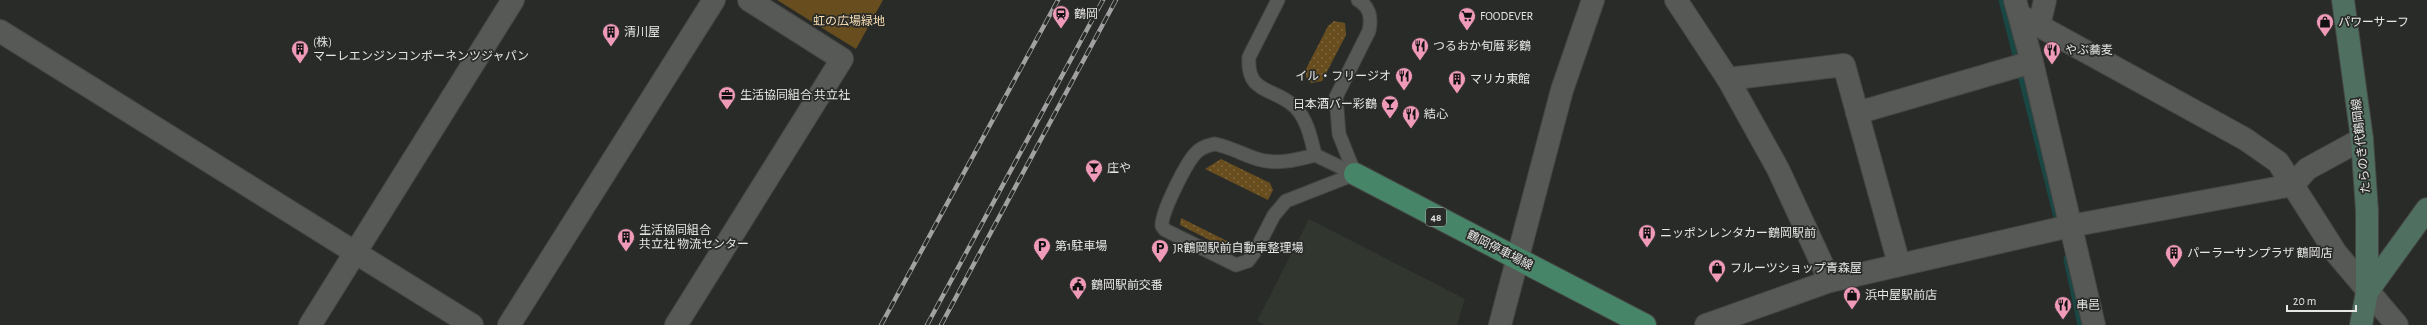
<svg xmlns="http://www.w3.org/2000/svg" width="2427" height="325" font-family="'Alegreya Sans','Noto Sans JP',sans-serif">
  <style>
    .built { fill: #31362e }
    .grass { fill: url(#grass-dots) }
    .park { fill: #684d1e }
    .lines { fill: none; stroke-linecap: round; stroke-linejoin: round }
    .stream { stroke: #194744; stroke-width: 7 }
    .service-casing { stroke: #454644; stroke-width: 15 }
    .minor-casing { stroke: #454644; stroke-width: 24 }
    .tertiary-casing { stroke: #454644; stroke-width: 24 }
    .secondary-casing { stroke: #454644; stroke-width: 24 }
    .primary-casing { stroke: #454644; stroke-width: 24 }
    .service { stroke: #575956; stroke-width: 13 }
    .minor { stroke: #575956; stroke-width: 22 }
    .tertiary { stroke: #575956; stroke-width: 22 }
    .secondary { stroke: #4f6f60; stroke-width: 22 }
    .primary { stroke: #478569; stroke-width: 22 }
    .rail-casing { stroke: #a0a1a0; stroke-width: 4.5 }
    .rail { stroke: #292b28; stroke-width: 3; stroke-dasharray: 9; stroke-linecap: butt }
    .labels { text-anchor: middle; stroke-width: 3.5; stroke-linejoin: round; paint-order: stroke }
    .shield { fill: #292b28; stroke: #adaeac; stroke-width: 1 }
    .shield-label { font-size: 11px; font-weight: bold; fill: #e5e6e5 }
    .poi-label { font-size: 12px; fill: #e5e6e5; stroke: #292b28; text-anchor: start }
    .park-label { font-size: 12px; fill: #f9deb4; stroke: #292b28 }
    .street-label { font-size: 12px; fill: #e5e6e5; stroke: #292b28 }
  </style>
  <defs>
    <pattern id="grass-dots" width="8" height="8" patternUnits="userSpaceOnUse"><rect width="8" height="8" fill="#684d1e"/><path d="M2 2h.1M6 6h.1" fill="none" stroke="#7d673f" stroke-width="1.8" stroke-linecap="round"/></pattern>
  </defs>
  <rect width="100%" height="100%" fill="#292b28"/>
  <polygon class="built" points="1309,219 1465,299 1457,325 1265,325 1257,321"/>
  <g class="grass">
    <polygon points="1334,21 1345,23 1346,35 1322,81 1311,83 1306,77 1306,69 1328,26"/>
    <polygon points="1221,159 1270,183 1273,190 1268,200 1205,169"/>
    <polygon points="1181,218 1243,249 1237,254 1180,225"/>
  </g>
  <polygon class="park" points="777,0 883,0 856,49"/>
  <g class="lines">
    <g class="stream">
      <polyline points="2002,0 2058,221"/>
      <polyline points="2067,259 2081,325"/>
    </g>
    <g class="service-casing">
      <g id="service">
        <path d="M 1278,0 L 1249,57 C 1246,95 1275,87 1295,107 C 1307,119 1311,138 1315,155"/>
        <path d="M 1215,144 C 1230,147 1242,154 1257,159 C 1276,165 1297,160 1315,155 L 1355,174 L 1286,201 L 1274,215 L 1256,250 L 1248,261 L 1236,265 L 1165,230 L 1162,226 C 1161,213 1187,160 1198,151 C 1203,147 1208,145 1215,144 Z"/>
        <path d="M 1355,174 L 1339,134 L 1336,97 L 1369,31 C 1372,17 1370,7 1358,0"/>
      </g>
    </g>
    <g class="minor-casing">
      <g id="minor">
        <polyline points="1676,0 1728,79 1778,169 1830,281"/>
        <polyline points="2015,0 2032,62 2094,325"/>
        <polyline points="2021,16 2245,139 2278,162 2336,253 2397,325"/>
        <polyline points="2039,26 2045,0"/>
        <polyline points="1728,79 1844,65 1899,264"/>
        <polyline points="1857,113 2032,62"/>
        <polyline points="356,253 472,325"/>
        <polyline points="509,325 714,0"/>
        <polyline points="676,325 842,59 749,0"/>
        <polyline points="1706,325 1830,281 2070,226 2293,185 2307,169 2362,139"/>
      </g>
    </g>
    <g class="tertiary-casing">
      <g id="tertiary">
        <polyline points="0,31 356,253"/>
        <polyline points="310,325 513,0"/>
        <polyline points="1500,325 1562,90 1593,0"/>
      </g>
    </g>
    <g class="secondary-casing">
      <g id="secondary">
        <polyline points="2343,0 2362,139 2367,211 2367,292"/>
        <polyline points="2361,325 2367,292 2427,209"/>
      </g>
    </g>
    <g class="primary-casing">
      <polyline id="primary" points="1355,174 1645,325"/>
    </g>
    <use href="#service" class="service"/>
    <use href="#minor" class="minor"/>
    <use href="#tertiary" class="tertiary"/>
    <use href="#secondary" class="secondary"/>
    <use href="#primary" class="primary"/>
    <g class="rail-casing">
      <g id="rail">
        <polyline points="881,325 1058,0"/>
        <polyline points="927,325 1103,0"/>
        <polyline points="941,325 1116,0"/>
      </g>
    </g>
    <use href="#rail" class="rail"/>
  </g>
  <defs>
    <g id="station-pin" transform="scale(0.9)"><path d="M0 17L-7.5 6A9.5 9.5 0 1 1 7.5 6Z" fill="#ef9ab8" stroke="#292b28"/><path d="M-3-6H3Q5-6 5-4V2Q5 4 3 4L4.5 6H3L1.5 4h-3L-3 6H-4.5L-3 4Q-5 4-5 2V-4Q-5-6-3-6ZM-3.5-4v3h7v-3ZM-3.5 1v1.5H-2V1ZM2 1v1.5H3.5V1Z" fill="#111"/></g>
    <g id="supermarket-pin" transform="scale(0.9)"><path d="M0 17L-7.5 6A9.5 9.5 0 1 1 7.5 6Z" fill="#ef9ab8" stroke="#292b28"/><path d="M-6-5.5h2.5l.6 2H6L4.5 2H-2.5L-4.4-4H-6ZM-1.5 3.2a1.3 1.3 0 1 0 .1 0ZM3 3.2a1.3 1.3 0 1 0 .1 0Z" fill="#111"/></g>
    <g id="shop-pin" transform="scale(0.9)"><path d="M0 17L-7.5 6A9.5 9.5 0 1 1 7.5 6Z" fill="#ef9ab8" stroke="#292b28"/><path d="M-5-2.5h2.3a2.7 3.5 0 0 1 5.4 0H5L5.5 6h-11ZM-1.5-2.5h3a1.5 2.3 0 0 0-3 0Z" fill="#111"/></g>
    <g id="building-pin" transform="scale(0.9)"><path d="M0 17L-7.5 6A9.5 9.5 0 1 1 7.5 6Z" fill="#ef9ab8" stroke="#292b28"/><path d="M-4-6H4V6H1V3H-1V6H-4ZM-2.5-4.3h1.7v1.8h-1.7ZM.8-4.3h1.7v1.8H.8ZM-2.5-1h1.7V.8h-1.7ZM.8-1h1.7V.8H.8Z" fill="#111"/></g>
    <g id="restaurant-pin" transform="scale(0.9)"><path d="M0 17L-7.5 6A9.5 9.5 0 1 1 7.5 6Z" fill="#ef9ab8" stroke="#292b28"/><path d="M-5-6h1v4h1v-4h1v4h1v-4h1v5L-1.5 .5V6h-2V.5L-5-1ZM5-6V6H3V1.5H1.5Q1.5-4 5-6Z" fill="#111"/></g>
    <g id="office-pin" transform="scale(0.9)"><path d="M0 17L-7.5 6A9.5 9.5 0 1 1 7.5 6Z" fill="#ef9ab8" stroke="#292b28"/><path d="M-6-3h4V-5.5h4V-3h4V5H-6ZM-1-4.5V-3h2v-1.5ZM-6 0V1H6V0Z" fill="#111"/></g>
    <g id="bar-pin" transform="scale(0.9)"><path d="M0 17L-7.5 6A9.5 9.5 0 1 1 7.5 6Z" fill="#ef9ab8" stroke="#292b28"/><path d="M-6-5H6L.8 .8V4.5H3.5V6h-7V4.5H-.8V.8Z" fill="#111"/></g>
    <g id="parking-pin" transform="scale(0.9)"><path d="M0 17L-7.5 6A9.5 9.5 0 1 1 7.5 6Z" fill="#ef9ab8" stroke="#292b28"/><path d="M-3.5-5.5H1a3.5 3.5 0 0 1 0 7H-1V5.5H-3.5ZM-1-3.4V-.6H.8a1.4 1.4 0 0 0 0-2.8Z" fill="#111"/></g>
    <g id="civic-pin" transform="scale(0.9)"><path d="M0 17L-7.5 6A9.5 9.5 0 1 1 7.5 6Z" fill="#ef9ab8" stroke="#292b28"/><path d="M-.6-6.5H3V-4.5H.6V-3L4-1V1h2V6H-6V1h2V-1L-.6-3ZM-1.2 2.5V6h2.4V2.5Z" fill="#111"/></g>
  </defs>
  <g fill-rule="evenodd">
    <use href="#station-pin" x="1061" y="14"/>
    <use href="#supermarket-pin" x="1467" y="16"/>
    <use href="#shop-pin" x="2325" y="22"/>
    <use href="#building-pin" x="611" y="32"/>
    <use href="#restaurant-pin" x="1420" y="46"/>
    <use href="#building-pin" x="300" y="49"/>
    <use href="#restaurant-pin" x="2052" y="50"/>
    <use href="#restaurant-pin" x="1404" y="76"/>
    <use href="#building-pin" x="1457" y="79"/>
    <use href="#office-pin" x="727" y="95"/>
    <use href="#bar-pin" x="1390" y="104"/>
    <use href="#restaurant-pin" x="1411" y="114"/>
    <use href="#bar-pin" x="1094" y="168"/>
    <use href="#building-pin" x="1647" y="233"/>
    <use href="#building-pin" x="626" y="237"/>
    <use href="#parking-pin" x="1042" y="246"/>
    <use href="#parking-pin" x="1160" y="248"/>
    <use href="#building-pin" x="2174" y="253"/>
    <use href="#shop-pin" x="1717" y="268"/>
    <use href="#civic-pin" x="1078" y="285"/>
    <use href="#shop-pin" x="1852" y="295"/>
    <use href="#restaurant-pin" x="2063" y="305"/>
  </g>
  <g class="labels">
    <rect class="shield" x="1426" y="208" width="20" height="18" rx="3"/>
    <g class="shield-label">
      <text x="1436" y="221">48</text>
    </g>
    <g class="poi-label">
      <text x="1074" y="18">鶴岡</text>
      <text x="1480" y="20">FOODEVER</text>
      <text x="2338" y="26">パワーサーフ</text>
      <text x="624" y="36">清川屋</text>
      <text x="313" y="46">(株)<tspan x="313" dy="14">マーレエンジンコンポーネンツジャパン</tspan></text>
      <text x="1433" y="50">つるおか旬暦 彩鶴</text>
      <text x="2065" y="54">やぶ蕎麦</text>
      <text x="1391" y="80" text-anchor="end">イル・フリージオ</text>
      <text x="1470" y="83">マリカ東館</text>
      <text x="740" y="99">生活協同組合 共立社</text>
      <text x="1377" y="108" text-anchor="end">日本酒バー彩鶴</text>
      <text x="1424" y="118">結心</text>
      <text x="1107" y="172">庄や</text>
      <text x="639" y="234">生活協同組合<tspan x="639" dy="14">共立社 物流センター</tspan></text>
      <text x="1660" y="237">ニッポンレンタカー鶴岡駅前</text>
      <text x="1055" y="250">第1駐車場</text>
      <text x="1173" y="252">JR鶴岡駅前自動車整理場</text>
      <text x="2187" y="257">パーラーサンプラザ 鶴岡店</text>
      <text x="1730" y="272">フルーツショップ青森屋</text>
      <text x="1091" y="289">鶴岡駅前交番</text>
      <text x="1865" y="299">浜中屋駅前店</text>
      <text x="2076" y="309">串邑</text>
    </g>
    <g class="park-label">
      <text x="849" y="25">虹の広場緑地</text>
    </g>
    <g class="street-label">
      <text transform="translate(2361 146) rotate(-96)" y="4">たらのき代鶴岡線</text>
      <text transform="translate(1500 250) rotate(27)" y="4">鶴岡停車場線</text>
    </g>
  </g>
  <path d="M2287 305v6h69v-6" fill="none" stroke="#e5e6e5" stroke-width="2"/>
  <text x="2293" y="305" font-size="12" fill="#e5e6e5" stroke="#292b28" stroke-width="3" paint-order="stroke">20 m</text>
</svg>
